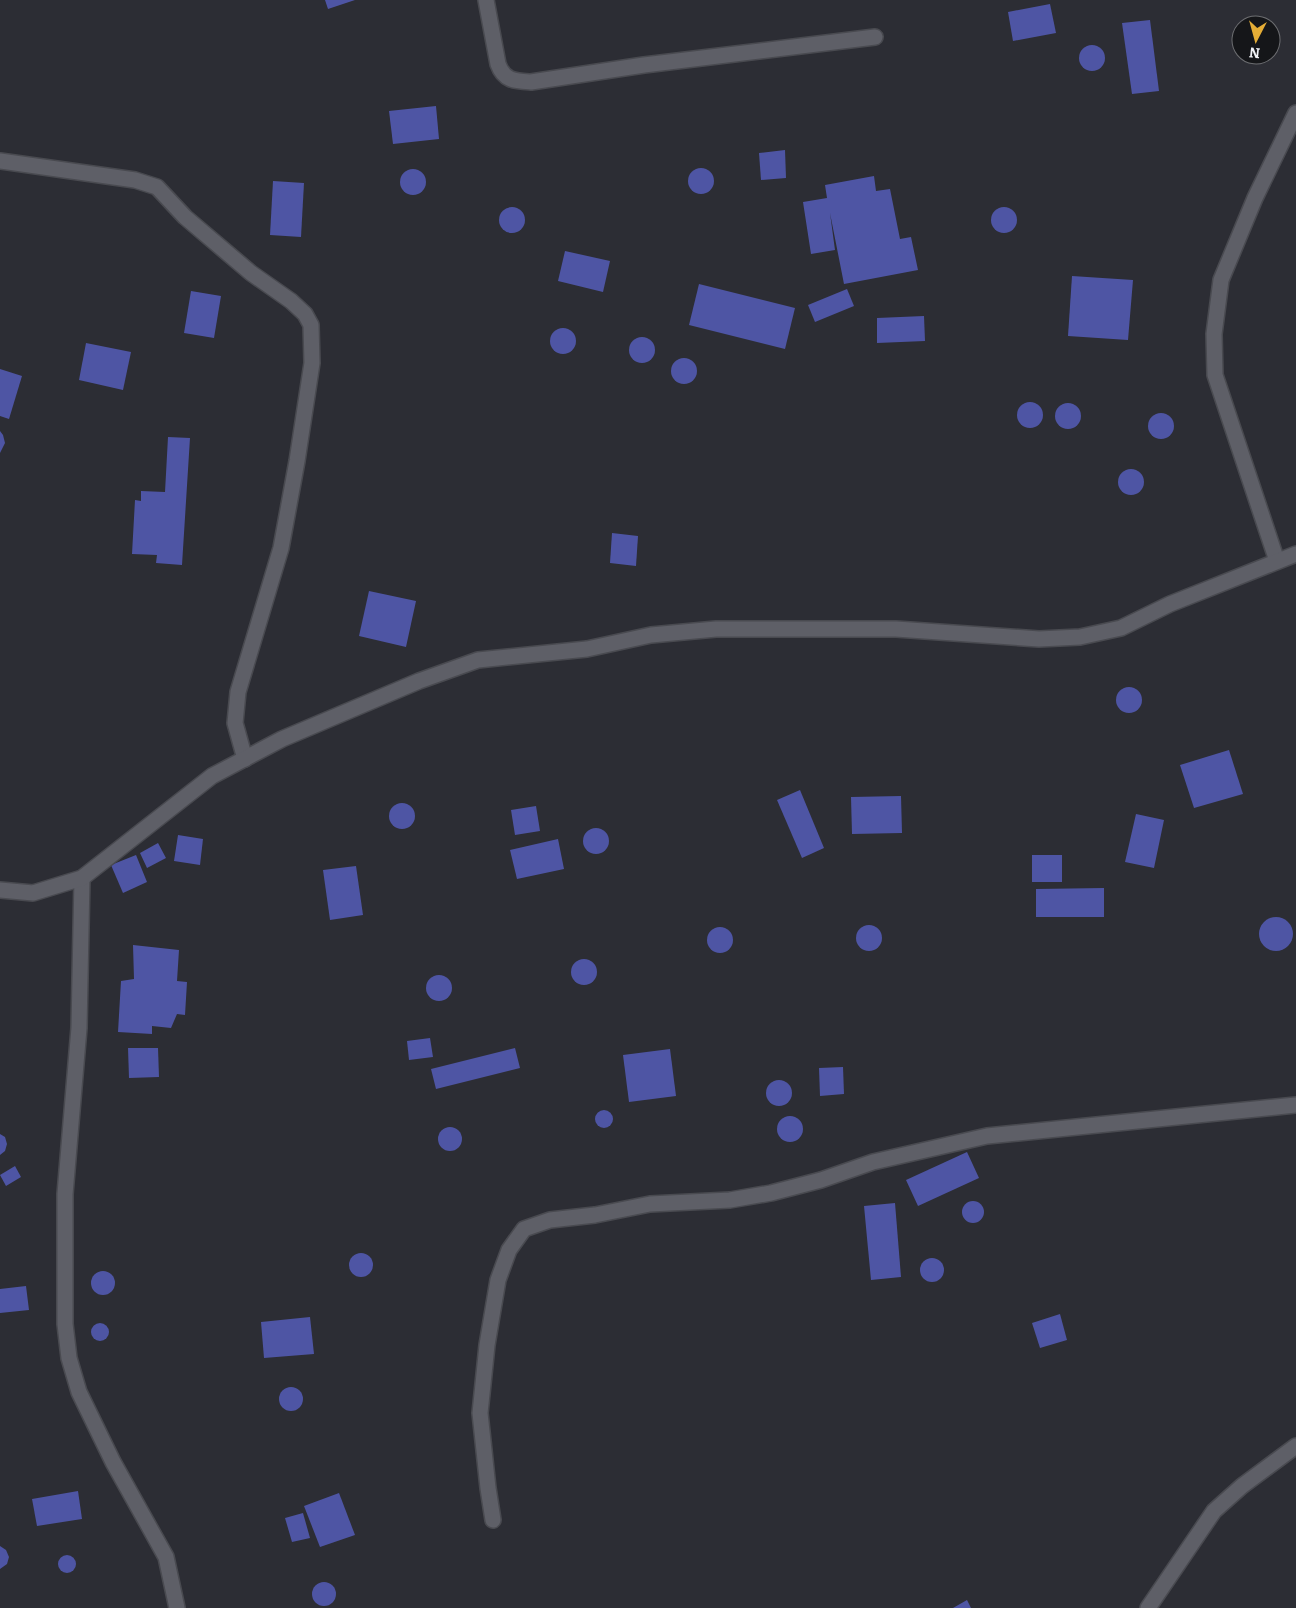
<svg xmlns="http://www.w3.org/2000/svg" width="1296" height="1608" font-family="Bitter,serif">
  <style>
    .building { fill: #4e55a4 }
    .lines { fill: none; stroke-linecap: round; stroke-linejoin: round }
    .minor-casing { stroke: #494a50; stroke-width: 18 }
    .minor { stroke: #5e5f67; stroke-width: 15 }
  </style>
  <rect width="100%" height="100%" fill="#2c2d34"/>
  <g class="building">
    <polygon points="325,0 355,0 328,9"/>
    <polygon points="1050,4 1056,33 1013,41 1008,12"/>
    <polygon points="1150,20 1159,91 1132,94 1122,23"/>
    <circle cx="1092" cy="58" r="13"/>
    <polygon points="436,106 439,139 393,144 389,111"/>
    <polygon points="785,150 786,178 761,180 759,153"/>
    <circle cx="701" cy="181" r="13"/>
    <circle cx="413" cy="182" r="13"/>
    <polygon points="874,176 876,191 890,189 900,239 911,237 918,270 844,284 830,213 835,250 811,254 803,202 827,198 825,185"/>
    <polygon points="273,181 304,183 301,237 270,235"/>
    <circle cx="1004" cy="220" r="13"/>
    <circle cx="512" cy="220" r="13"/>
    <polygon points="565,251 610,261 603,292 558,281"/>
    <polygon points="1072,276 1133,280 1128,340 1068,336"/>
    <polygon points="699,284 795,308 785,349 689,325"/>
    <polygon points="847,289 854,306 815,322 808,305"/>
    <polygon points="191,291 221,296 214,338 184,333"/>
    <polygon points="924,316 925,341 877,343 877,318"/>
    <circle cx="563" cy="341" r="13"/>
    <circle cx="642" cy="350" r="13"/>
    <polygon points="86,343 131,352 123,390 79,380"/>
    <circle cx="684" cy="371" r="13"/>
    <polygon points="0,369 22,376 9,419 0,416"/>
    <circle cx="1030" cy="415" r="13"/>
    <circle cx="1068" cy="416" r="13"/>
    <circle cx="1161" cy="426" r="13"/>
    <polygon points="0,431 3,435 5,443 0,453"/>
    <polygon points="168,437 190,438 182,565 156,563 157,555 132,554 135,500 141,501 141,491 165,492"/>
    <circle cx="1131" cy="482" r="13"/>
    <polygon points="612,533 638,536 636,566 610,563"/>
    <polygon points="369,591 416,601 406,647 359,636"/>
    <circle cx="1129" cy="700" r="13"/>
    <polygon points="1229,750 1243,794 1194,808 1180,765"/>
    <polygon points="800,790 824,848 802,858 777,800"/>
    <polygon points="901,796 902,833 852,834 851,797"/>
    <circle cx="402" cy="816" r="13"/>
    <polygon points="536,806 540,831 515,835 511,810"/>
    <polygon points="1136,814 1164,820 1154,868 1125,862"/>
    <circle cx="596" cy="841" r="13"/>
    <polygon points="178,835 203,839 200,865 174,861"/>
    <polygon points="558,839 564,869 517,879 510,850"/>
    <polygon points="158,843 166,858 147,868 140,853"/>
    <polygon points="136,855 147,882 123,893 111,865"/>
    <rect x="1032" y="855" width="30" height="27"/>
    <polygon points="356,866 363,915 330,920 323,870"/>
    <polygon points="1104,888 1104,917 1036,917 1036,889"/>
    <circle cx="1276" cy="934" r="17"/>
    <circle cx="869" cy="938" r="13"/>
    <circle cx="720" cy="940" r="13"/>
    <polygon points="133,945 179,950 177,981 187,982 185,1015 177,1014 171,1028 152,1026 152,1034 118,1032 121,981 134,979"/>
    <circle cx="584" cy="972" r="13"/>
    <circle cx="439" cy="988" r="13"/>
    <polygon points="430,1038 433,1057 409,1060 407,1041"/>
    <polygon points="128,1048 158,1048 159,1077 129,1078"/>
    <polygon points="515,1048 520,1068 436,1089 431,1069"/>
    <polygon points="670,1049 676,1096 629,1102 623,1055"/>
    <polygon points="843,1067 844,1094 820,1096 819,1068"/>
    <circle cx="779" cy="1093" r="13"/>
    <circle cx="604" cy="1119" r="9"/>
    <circle cx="790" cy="1129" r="13"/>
    <circle cx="450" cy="1139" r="12"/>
    <polygon points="0,1134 5,1137 7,1144 5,1151 0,1155"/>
    <polygon points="967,1152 979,1178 918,1206 906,1180"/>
    <polygon points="15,1166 21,1177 6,1186 0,1175"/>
    <circle cx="973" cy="1212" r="11"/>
    <polygon points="895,1203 901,1277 871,1280 864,1206"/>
    <circle cx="361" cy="1265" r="12"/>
    <circle cx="932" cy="1270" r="12"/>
    <circle cx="103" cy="1283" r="12"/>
    <polygon points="26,1286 29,1310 0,1313 0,1289"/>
    <polygon points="1060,1314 1067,1340 1040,1348 1032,1323"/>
    <polygon points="310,1317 314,1354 264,1358 261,1322"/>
    <circle cx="100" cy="1332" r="9"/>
    <circle cx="291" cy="1399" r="12"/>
    <polygon points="78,1491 82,1519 37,1526 32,1499"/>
    <polygon points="339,1493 355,1535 320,1547 304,1506"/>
    <polygon points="303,1513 310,1538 292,1542 285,1518"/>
    <polygon points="0,1546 6,1550 9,1557 7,1564 0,1569"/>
    <circle cx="67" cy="1564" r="9"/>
    <circle cx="324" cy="1594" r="12"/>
    <polygon points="967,1600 971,1608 953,1608"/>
  </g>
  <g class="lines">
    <g class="minor-casing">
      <g id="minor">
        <path d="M 486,0 L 498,64 C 504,81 515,81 531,82 L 644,65 L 875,37"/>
        <polyline points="0,161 135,180 157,187 185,217 251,273 291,301 305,314 311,325 312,363 297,461 281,548 238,692 235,723 245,759"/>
        <polyline points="1277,561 1215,375 1214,334 1221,280 1255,198 1296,113"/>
        <polyline points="82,878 79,1028 65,1194 65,1324 69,1358 79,1392 113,1462 166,1557 177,1608"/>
        <polyline points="0,890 33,893 82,878 212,776 282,739 419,681 478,660 587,649 651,635 716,629 896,629 1039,639 1080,637 1121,628 1170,604 1296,554"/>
        <polyline points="493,1520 488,1488 480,1413 487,1345 498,1280 509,1250 524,1229 550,1220 595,1215 650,1204 730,1200 771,1193 821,1180 873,1162 987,1136 1296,1105"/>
        <polyline points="1148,1608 1214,1511 1242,1486 1296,1446"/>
      </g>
    </g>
    <use href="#minor" class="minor"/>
  </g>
  <g transform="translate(1256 40) rotate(186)"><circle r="24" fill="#151619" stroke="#6d6e71"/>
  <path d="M0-4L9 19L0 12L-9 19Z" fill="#e5ad36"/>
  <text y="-8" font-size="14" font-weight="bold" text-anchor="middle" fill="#f1f2f6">N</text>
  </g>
</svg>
